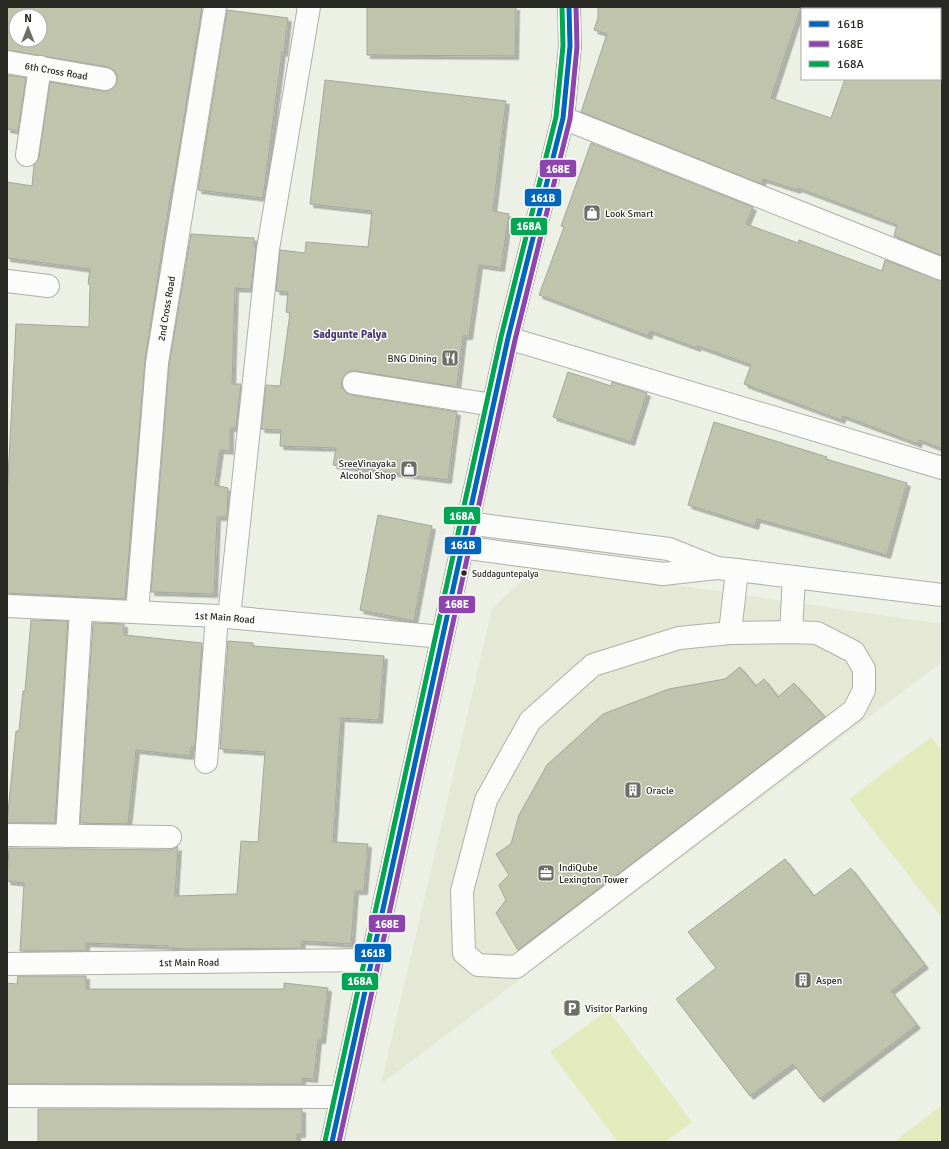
<svg xmlns="http://www.w3.org/2000/svg" width="949" height="1149" font-family="Signika,sans-serif">
  <style>
    .built { fill: #e4e8d4 }
    .green { fill: #e3eabd }
    .building { fill: #c0c4ac; stroke: #a4a69e; fill-rule: evenodd; filter: url(#shadow) }
    .lines { fill: none; stroke-linecap: round; stroke-linejoin: round }
    .minor-casing { stroke: #aeb0a8; stroke-width: 24 }
    .major-casing { stroke: #aeb0a8; stroke-width: 24 }
    .minor { stroke: #fcfdfb; stroke-width: 22 }
    .major { stroke: #fcfdfb; stroke-width: 22 }
    .bus-1-casing { stroke: #fff; stroke-width: 8 }
    .bus-2-casing { stroke: #fff; stroke-width: 8 }
    .bus-3-casing { stroke: #fff; stroke-width: 8 }
    .bus-1 { stroke: #0065bd; stroke-width: 5 }
    .bus-2 { stroke: #8e44ad; stroke-width: 5 }
    .bus-3 { stroke: #00a651; stroke-width: 5 }
    .bus-dot { fill: #282922; stroke: #fff; stroke-width: 1.5 }
    .labels { text-anchor: middle; stroke-width: 3; stroke-linejoin: round; paint-order: stroke }
    .bus-label { font-size: 9px; fill: #282922; stroke: #fff; text-anchor: start }
    .street-label { font-size: 10px; fill: #282922; stroke: #fff }
    .poi-label { font-size: 10px; fill: #282922; stroke: #fff; text-anchor: start }
    .neighbourhood-label { font-size: 11px; font-weight: bold; fill: #483672; stroke: #fff }
    .line-badge { stroke: #fff; stroke-width: 1.5 }
    .badge-label { font-size: 11px; text-anchor: middle; font-weight: bold; fill: #fff }
  </style>
  <defs>
    <filter id="shadow"><feDropShadow dx="3.5" dy="3.5" stdDeviation="0" flood-color="#0004"/></filter>
  </defs>
  <rect width="100%" height="100%" fill="#edf0e5"/>
  <polygon class="built" points="538,565 942,624 942,662 381,1084 492,609"/>
  <g class="green">
    <polygon points="931,737 942,751 942,918 849,799"/>
    <polygon points="608,1010 692,1122 665,1142 618,1142 550,1052"/>
    <polygon points="942,1105 942,1142 894,1142"/>
  </g>
  <g class="building">
    <path d="M 7,7 L 202,7 L 173,186 L 172,186 L 145,361 L 125,599 L 7,593 L 7,498 L 16,324 L 89,327 L 90,284 L 88,284 L 90,269 L 7,258 L 7,182 L 32,186 L 34,165 L 39,157 L 50,82 L 103,91 L 109,91 L 114,87 L 117,81 L 117,75 L 113,70 L 107,67 L 7,50 ZM 16,16 L 40,16 L 40,40 L 16,40 Z"/>
    <polygon points="367,7 516,7 515,56 367,55"/>
    <polygon points="598,7 801,7 771,98 831,118 845,79 942,79 942,256 894,236 897,225 798,188 797,190 763,179 761,184 581,112 607,34 594,30 598,18"/>
    <polygon points="227,10 288,18 284,53 282,52 263,198 198,190"/>
    <polygon points="7,75 26,78 18,131 7,129"/>
    <polygon points="325,80 506,101 493,211 509,214 501,268 479,265 469,336 463,336 457,387 356,371 350,371 345,375 342,381 342,387 346,392 352,395 457,412 448,480 333,465 336,448 280,446 281,430 261,429 266,385 280,386 290,313 286,312 288,292 276,291 280,250 305,253 306,242 368,247 372,211 310,204"/>
    <polygon points="591,143 753,207 746,224 798,243 799,240 882,271 885,260 942,281 942,449 919,440 918,444 843,416 841,420 744,384 751,365 698,346 697,348 650,331 648,336 539,295 564,227 561,226"/>
    <polygon points="191,234 254,238 254,247 256,247 251,289 235,288 232,384 241,384 236,428 230,428 230,451 220,450 215,485 228,488 227,517 217,517 214,594 151,592 169,365"/>
    <polygon points="568,372 611,386 612,382 647,393 631,442 553,417"/>
    <polygon points="714,422 827,457 826,459 907,483 887,555 757,519 755,526 688,505"/>
    <polygon points="378,515 432,526 414,621 360,610"/>
    <polygon points="31,620 68,621 55,823 7,823 16,731 19,731 23,691 25,691"/>
    <polygon points="93,623 124,624 124,635 202,643 195,747 191,747 190,756 136,750 128,824 80,823"/>
    <polygon points="228,641 253,643 253,646 384,656 379,720 341,718 333,842 368,844 364,891 355,891 351,944 302,941 301,948 191,949 168,948 168,946 86,943 86,951 20,951 24,883 7,881 9,848 170,850 178,847 175,896 237,894 241,841 258,842 265,752 220,749"/>
    <polygon points="740,667 756,686 764,679 778,697 794,683 825,717 518,950 496,913 506,900 499,885 509,875 496,854 511,844 519,815 547,765 603,714 669,689 725,679"/>
    <polygon points="785,859 814,896 851,868 925,965 891,991 917,1025 820,1099 793,1064 750,1096 676,999 716,968 688,932"/>
    <polygon points="18,976 86,976 86,989 284,989 284,983 328,988 322,1040 318,1040 314,1079 302,1078 302,1084 7,1084 7,983 17,984"/>
    <polygon points="38,1109 302,1109 302,1134 297,1134 297,1142 38,1142"/>
  </g>
  <g class="lines">
    <g class="minor-casing">
      <g id="minor">
        <polyline points="858,7 863,9"/>
        <polyline points="940,38 942,38"/>
        <path id="s1" d="M 7,62 L 105,79"/>
        <polyline points="563,118 942,269"/>
        <polyline points="27,155 40,67"/>
        <polyline points="7,281 48,286"/>
        <polyline points="508,338 942,468"/>
        <polyline points="354,383 493,405"/>
        <path id="s2" d="M 7,606 L 217,616 L 442,637"/>
        <path id="s3" d="M 137,612 L 157,363 L 215,7"/>
        <polyline points="229,617 268,249 309,7"/>
        <polygon points="791,632 817,633 854,652 864,669 864,690 854,710 516,967 478,965 464,953 462,891 486,800 530,721 593,665 679,638 730,633"/>
        <polyline points="791,632 794,577"/>
        <polyline points="730,633 737,570"/>
        <polyline points="206,762 217,616"/>
        <polyline points="7,835 170,837"/>
        <polyline points="67,836 81,610"/>
        <path id="s4" d="M 7,964 L 372,960"/>
        <polyline points="7,1096 342,1097"/>
      </g>
    </g>
    <g class="major-casing">
      <g id="major">
        <polyline points="467,523 669,549 714,567"/>
        <polyline points="461,547 663,574 717,568 737,570 942,595"/>
        <polyline points="332,1142 508,338 563,118 570,46 569,7"/>
      </g>
    </g>
    <use href="#minor" class="minor"/>
    <use href="#major" class="major"/>
    <g class="bus-1-casing">
      <polyline id="bus-1" points="332,1142 508,338 563,118 570,46 569,7"/>
    </g>
    <g class="bus-2-casing">
      <polyline id="bus-2" points="339,1142 515,340 570,119 577,47 576,7"/>
    </g>
    <g class="bus-3-casing">
      <polyline id="bus-3" points="325,1141 501,337 556,117 563,46 562,7"/>
    </g>
    <use href="#bus-1" class="bus-1"/>
    <use href="#bus-2" class="bus-2"/>
    <use href="#bus-3" class="bus-3"/>
  </g>
  <defs>
    <g id="shop-square" transform="scale(0.9)"><rect x="-9" y="-9" width="18" height="18" rx="4" fill="#6d6f66" stroke="#fff"/><path d="M-5-2.5h2.3a2.7 3.5 0 0 1 5.4 0H5L5.5 6h-11ZM-1.5-2.5h3a1.5 2.3 0 0 0-3 0Z" fill="#fff"/></g>
    <g id="restaurant-square" transform="scale(0.9)"><rect x="-9" y="-9" width="18" height="18" rx="4" fill="#6d6f66" stroke="#fff"/><path d="M-5-6h1v4h1v-4h1v4h1v-4h1v5L-1.5 .5V6h-2V.5L-5-1ZM5-6V6H3V1.5H1.5Q1.5-4 5-6Z" fill="#fff"/></g>
    <g id="building-square" transform="scale(0.9)"><rect x="-9" y="-9" width="18" height="18" rx="4" fill="#6d6f66" stroke="#fff"/><path d="M-4-6H4V6H1V3H-1V6H-4ZM-2.5-4.3h1.7v1.8h-1.7ZM.8-4.3h1.7v1.8H.8ZM-2.5-1h1.7V.8h-1.7ZM.8-1h1.7V.8H.8Z" fill="#fff"/></g>
    <g id="office-square" transform="scale(0.9)"><rect x="-9" y="-9" width="18" height="18" rx="4" fill="#6d6f66" stroke="#fff"/><path d="M-6-3h4V-5.5h4V-3h4V5H-6ZM-1-4.5V-3h2v-1.5ZM-6 0V1H6V0Z" fill="#fff"/></g>
    <g id="parking-square" transform="scale(0.9)"><rect x="-9" y="-9" width="18" height="18" rx="4" fill="#6d6f66" stroke="#fff"/><path d="M-3.5-5.5H1a3.5 3.5 0 0 1 0 7H-1V5.5H-3.5ZM-1-3.4V-.6H.8a1.4 1.4 0 0 0 0-2.8Z" fill="#fff"/></g>
  </defs>
  <g fill-rule="evenodd">
    <use href="#shop-square" x="592" y="213"/>
    <use href="#restaurant-square" x="450" y="358"/>
    <use href="#shop-square" x="409" y="469"/>
    <use href="#building-square" x="633" y="790"/>
    <use href="#office-square" x="546" y="873"/>
    <use href="#building-square" x="803" y="980"/>
    <use href="#parking-square" x="572" y="1008"/>
  </g>
  <circle class="bus-dot" cx="464" cy="573" r="3.5"/>
  <g class="labels">
    <g class="bus-label">
      <text x="472" y="577">Suddaguntepalya</text>
    </g>
    <g class="street-label">
      <text dy="4" stroke="none"><textPath href="#s1" startOffset="50">6th Cross Road</textPath></text>
      <text dy="4" stroke="none"><textPath href="#s3" startOffset="305">2nd Cross Road</textPath></text>
      <text dy="4" stroke="none"><textPath href="#s2" startOffset="218">1st Main Road</textPath></text>
      <text dy="4" stroke="none"><textPath href="#s4" startOffset="182">1st Main Road</textPath></text>
    </g>
    <g class="poi-label">
      <text x="605" y="217">Look Smart</text>
      <text x="437" y="362" text-anchor="end">BNG Dining</text>
      <text x="396" y="467" text-anchor="end">SreeVinayaka<tspan x="396" dy="12">Alcohol Shop</tspan></text>
      <text x="646" y="794">Oracle</text>
      <text x="559" y="871">IndiQube<tspan x="559" dy="12">Lexington Tower</tspan></text>
      <text x="816" y="984">Aspen</text>
      <text x="585" y="1012">Visitor Parking</text>
    </g>
    <g class="neighbourhood-label">
      <text x="350" y="338">Sadgunte Palya</text>
    </g>
  </g>
  <g class="line-badge">
    <rect x="539" y="159" width="38" height="19" rx="4" fill="#8e44ad"/>
    <rect x="524" y="188" width="38" height="19" rx="4" fill="#0065bd"/>
    <rect x="510" y="217" width="38" height="19" rx="4" fill="#00a651"/>
    <rect x="443" y="506" width="38" height="19" rx="4" fill="#00a651"/>
    <rect x="444" y="536" width="38" height="19" rx="4" fill="#0065bd"/>
    <rect x="438" y="595" width="38" height="19" rx="4" fill="#8e44ad"/>
    <rect x="368" y="914" width="38" height="19" rx="4" fill="#8e44ad"/>
    <rect x="354" y="943" width="38" height="20" rx="4" fill="#0065bd"/>
    <rect x="341" y="972" width="38" height="19" rx="4" fill="#00a651"/>
  </g>
  <g class="badge-label">
    <text x="558" y="173">168E</text>
    <text x="543" y="202">161B</text>
    <text x="529" y="230">168A</text>
    <text x="462" y="520">168A</text>
    <text x="463" y="549">161B</text>
    <text x="457" y="608">168E</text>
    <text x="387" y="928">168E</text>
    <text x="373" y="957">161B</text>
    <text x="360" y="985">168A</text>
  </g>
  <rect width="949" height="1149" fill="none" stroke="#282922" stroke-width="16"/>
  <rect x="801" y="8" width="140" height="72" fill="#ffffff" stroke="#a9a9a7"/>
  <rect x="809" y="21" width="20" height="6" fill="#0065bd" stroke="#a9a9a7"/>
  <text x="837" y="28" font-size="12" fill="#282922">161B</text>
  <rect x="809" y="41" width="20" height="6" fill="#8e44ad" stroke="#a9a9a7"/>
  <text x="837" y="48" font-size="12" fill="#282922">168E</text>
  <rect x="809" y="61" width="20" height="6" fill="#00a651" stroke="#a9a9a7"/>
  <text x="837" y="68" font-size="12" fill="#282922">168A</text>
  <g transform="translate(28 28)"><circle r="19" fill="#ffffff" stroke="#a9a9a7"/>
  <path d="M0-3L7 15L0 10L-7 15Z" fill="#6d6f66"/>
  <text y="-6" font-size="11" font-weight="bold" text-anchor="middle" fill="#282922">N</text>
  </g>
</svg>
